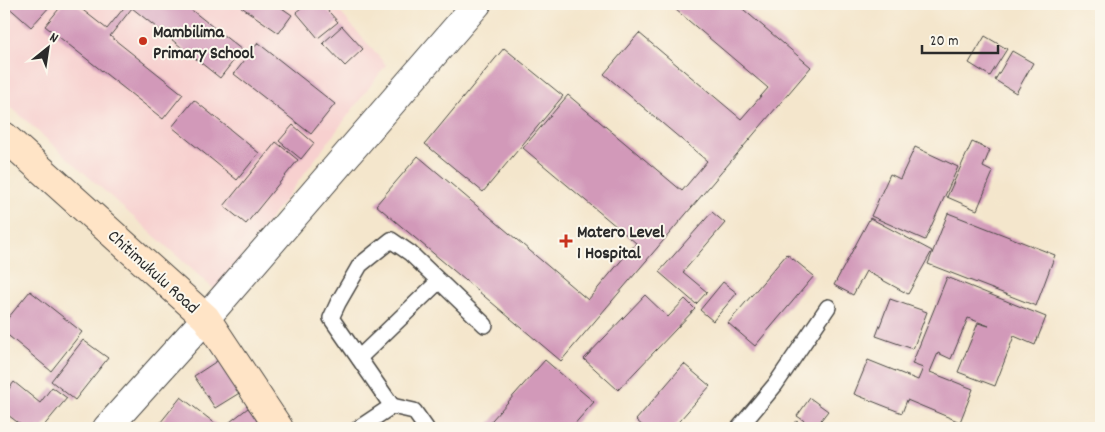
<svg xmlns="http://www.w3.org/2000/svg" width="1105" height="432" font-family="Dekko,sans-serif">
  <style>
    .built { fill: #f7d0cf }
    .building { fill: #d299b9 }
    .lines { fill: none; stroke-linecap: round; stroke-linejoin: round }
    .lane-casing { stroke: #494743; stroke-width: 18 }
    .street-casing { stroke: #494743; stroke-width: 30 }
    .secondary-casing { stroke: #494743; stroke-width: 30 }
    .lane { stroke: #fff; stroke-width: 15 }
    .street { stroke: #fff; stroke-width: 28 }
    .secondary { stroke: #ffe4c6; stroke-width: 28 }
    .poi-dot { fill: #c8321e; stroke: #fbf7ec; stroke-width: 2 }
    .labels { text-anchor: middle; stroke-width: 4; stroke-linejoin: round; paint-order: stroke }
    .poi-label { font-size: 18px; font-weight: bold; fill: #2b2b2b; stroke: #fbf7ec; text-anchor: start }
    .street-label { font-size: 18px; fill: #2b2b2b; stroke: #fbf7ec }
  </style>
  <rect width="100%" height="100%" fill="#fbf7ec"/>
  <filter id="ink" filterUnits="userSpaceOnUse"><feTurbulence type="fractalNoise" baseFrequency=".02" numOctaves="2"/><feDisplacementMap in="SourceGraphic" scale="10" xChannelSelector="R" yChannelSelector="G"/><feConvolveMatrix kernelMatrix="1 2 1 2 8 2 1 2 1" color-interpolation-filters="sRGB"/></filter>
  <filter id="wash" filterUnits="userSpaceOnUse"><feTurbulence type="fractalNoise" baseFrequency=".0096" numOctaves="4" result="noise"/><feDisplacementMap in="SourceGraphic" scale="20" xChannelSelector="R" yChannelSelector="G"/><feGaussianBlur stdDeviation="1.12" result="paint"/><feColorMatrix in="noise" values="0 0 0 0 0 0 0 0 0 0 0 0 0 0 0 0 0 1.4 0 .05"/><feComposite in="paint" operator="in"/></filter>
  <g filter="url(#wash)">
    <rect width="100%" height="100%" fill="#f4e6cc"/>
    <polygon class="built" points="4,4 333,4 386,65 216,291 4,101"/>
    <g id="blocks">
      <g class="building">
        <polygon points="5,4 52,4 31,27"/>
        <polygon points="63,4 75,4 107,29 127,4 184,4 242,50 220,78 132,8 110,36 183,94 163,119 45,26"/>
        <polygon points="237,4 276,4 292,15 279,33"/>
        <polygon points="306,4 322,4 338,22 318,38 296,12"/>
        <polygon points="669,4 737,4 811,67 561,361 376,205 418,156 588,300 636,243 523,148 568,95 682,191 707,161 604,74 639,33 741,119 768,88"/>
        <polygon points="342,26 363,49 345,66 323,43"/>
        <polygon points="985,36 1007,49 990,76 969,63"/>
        <polygon points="258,43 335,104 311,134 234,74"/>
        <polygon points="504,48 563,96 483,192 425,144"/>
        <polygon points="1012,51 1033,63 1016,93 995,80"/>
        <polygon points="194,100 259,153 237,180 172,127"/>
        <polygon points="293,125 314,143 301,159 279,141"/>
        <polygon points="276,142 298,160 246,224 224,206"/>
        <polygon points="972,142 990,150 983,167 993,172 977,210 947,197"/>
        <polygon points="915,147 958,167 925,240 871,216 890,174 900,179"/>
        <polygon points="712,212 725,223 683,272 707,292 696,304 659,272"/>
        <polygon points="948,213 1055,255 1036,306 928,264"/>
        <polygon points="870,218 932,251 908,294 866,271 853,295 834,285"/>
        <polygon points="787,254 814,276 755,346 728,323"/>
        <polygon points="947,277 1046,317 1035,345 1014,336 995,386 958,372 978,323 989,326 968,318 951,359 938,353 930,372 973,389 960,422 907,400 902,413 854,394 868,360 918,380 923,368 912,364"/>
        <polygon points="723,282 737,293 713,321 700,310"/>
        <polygon points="30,291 82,332 51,371 4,332 4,323"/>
        <polygon points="645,295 668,317 685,299 695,309 618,390 584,359"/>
        <polygon points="890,299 927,312 913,349 876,336"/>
        <polygon points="83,340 108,358 75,400 51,381"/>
        <polygon points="220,359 241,392 215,408 194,376"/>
        <polygon points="545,360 594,402 571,428 485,428"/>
        <polygon points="684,364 710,386 673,428 645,428 636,420"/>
        <polygon points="14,382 40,403 52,387 67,398 42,428 25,428 4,412 4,395"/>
        <polygon points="181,397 221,428 156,428"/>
        <polygon points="810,398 828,411 815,428 797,416"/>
        <polygon points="248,408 264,428 228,428 226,425"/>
        <polygon points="797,421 803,428 788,428"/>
      </g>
    </g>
  </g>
  <g filter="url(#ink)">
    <use href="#blocks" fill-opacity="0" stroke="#494743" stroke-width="1"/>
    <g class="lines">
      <g class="lane-casing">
        <g id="lane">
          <polyline points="359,358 439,281"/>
          <polyline points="392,406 331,318 338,303 360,265 391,240 410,253 485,325"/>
          <polyline points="359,428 392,406 414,411 426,428"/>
          <polyline points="739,428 775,385 828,307"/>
        </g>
      </g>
      <g class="street-casing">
        <polyline id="street" points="107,428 206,318 477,4"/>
      </g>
      <g class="secondary-casing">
        <polyline id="secondary" points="4,136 206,318 279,428"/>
      </g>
      <use href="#lane" class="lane"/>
      <use href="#street" class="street"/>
      <use href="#secondary" class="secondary"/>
    </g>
  </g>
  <g class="poi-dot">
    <circle cx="143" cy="41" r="5"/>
    <path d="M563.5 233.5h5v5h5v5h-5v5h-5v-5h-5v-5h5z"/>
  </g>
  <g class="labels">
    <g class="poi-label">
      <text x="153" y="37">Mambilima<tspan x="153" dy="21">Primary School</tspan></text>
      <text x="577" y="237">Matero Level<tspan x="577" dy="21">1 Hospital</tspan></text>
    </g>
    <g class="street-label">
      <text transform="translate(154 271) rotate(42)" y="6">Chitimukulu Road</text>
    </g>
  </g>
  <rect width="1105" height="432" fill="none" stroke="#fbf7ec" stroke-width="20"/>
  <g transform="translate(48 48) rotate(30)" stroke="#fbf7ec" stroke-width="4" paint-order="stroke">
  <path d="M0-4L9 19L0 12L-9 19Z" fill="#2b2b2b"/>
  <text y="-8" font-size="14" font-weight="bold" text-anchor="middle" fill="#2b2b2b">N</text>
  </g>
  <path d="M922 45v8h76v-8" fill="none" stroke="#2b2b2b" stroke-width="2.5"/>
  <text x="930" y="45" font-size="15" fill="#2b2b2b" stroke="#fbf7ec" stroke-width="4" paint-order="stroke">20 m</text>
</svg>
